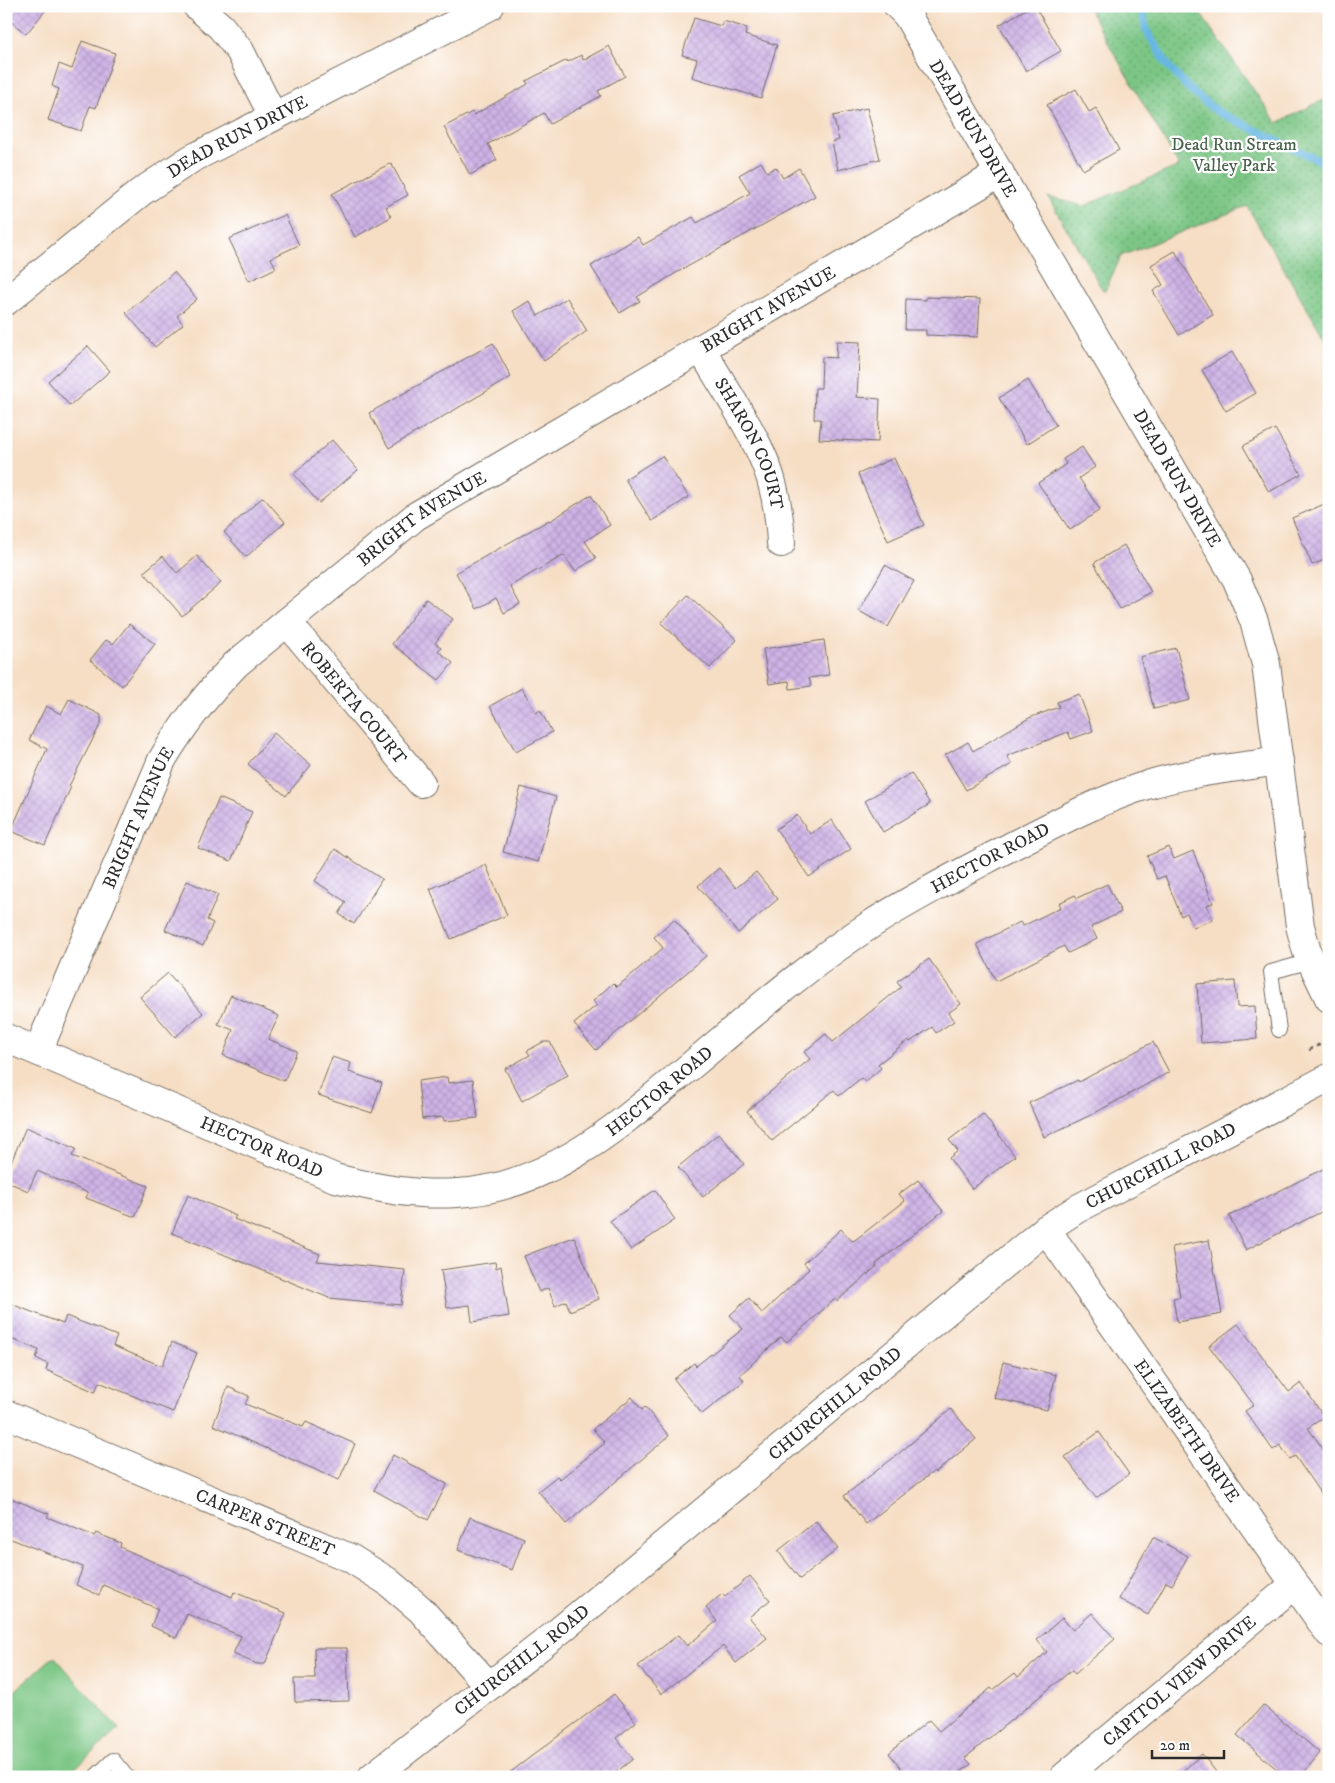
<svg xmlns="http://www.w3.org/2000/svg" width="1335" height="1783" font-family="'IM FELL DW Pica',serif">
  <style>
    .grass { fill: url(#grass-dots); stroke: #537858 }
    .garden { fill: #7bc685; stroke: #537858 }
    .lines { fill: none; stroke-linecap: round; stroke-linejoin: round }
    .stream { stroke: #67b7e2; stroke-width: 8 }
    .building { fill: url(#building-cross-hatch) }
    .service-casing { stroke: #726a61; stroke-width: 16 }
    .minor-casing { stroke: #726a61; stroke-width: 30 }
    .tertiary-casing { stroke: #726a61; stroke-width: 30 }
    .path { stroke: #726a61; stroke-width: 3; stroke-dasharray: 4 4; stroke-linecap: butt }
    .service { stroke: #fff; stroke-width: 14 }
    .minor { stroke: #fff; stroke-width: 28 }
    .tertiary { stroke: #fff; stroke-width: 28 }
    .labels { text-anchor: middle; stroke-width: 4.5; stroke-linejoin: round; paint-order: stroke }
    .street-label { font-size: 18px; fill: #2b2b2b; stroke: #fff }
    .park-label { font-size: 18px; fill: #47614a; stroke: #fff }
  </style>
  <defs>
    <pattern id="grass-dots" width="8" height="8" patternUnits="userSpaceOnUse" patternTransform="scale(1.25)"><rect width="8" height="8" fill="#7bc685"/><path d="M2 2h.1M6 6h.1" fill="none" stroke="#65a16d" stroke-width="1.8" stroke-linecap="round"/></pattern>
    <pattern id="building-cross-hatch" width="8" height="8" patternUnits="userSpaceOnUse" patternTransform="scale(1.25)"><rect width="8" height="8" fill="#ceb2e6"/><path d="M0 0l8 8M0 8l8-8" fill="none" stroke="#b199c5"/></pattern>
  </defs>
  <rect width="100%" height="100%" fill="#fff"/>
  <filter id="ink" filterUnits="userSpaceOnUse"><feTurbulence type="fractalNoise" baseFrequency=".02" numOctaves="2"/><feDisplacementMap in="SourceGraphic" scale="10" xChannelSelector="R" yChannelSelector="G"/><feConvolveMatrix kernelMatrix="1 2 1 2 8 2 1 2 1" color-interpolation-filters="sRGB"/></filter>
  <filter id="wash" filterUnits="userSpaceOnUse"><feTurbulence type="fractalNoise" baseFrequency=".0096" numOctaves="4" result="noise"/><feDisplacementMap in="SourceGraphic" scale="20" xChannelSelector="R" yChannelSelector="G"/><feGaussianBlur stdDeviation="1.12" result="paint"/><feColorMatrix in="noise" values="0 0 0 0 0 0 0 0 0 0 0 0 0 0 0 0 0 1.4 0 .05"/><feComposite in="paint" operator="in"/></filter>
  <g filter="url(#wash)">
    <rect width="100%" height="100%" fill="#f6dec5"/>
    <polygon class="grass" points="1087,6 1195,6 1277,123 1329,97 1329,346 1247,206 1121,256 1105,291 1102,289 1048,197 1084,206 1179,166"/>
    <polygon class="garden" points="54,1656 119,1729 65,1777 19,1777 6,1762 6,1699"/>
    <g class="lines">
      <polyline class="stream" points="1142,6 1146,30 1168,66 1191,91 1218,112 1318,160 1329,168"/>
    </g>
    <g id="blocks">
      <g class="building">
        <polygon points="6,6 49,6 26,34 6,17"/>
        <polygon points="1031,6 1035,6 1061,51 1026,71 999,25"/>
        <polygon points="694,18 721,26 723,21 747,28 745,35 777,45 761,98 692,77 697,59 682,55"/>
        <polygon points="82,41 115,53 96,108 90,106 81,131 48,120 59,89 52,86 59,64 72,69"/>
        <polygon points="609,46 625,76 598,91 601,96 550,124 544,113 488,144 497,160 470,175 444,127 472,112 474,115 528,84 526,81 567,60 568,62 581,55 583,60"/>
        <polygon points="1076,89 1089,112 1096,108 1119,150 1083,170 1047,105"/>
        <polygon points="867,108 880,159 838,170 832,142 839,140 833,116"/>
        <polygon points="761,162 767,172 776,167 783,178 799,168 815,196 676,273 637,297 640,301 620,313 591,266 638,237 643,245 693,217 697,223 750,193 739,175"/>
        <polygon points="391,163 408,195 386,207 391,217 355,237 332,194"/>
        <polygon points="285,215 299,245 271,258 276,268 249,281 229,239"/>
        <polygon points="1175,251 1213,315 1179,335 1153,291 1163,285 1151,265"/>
        <polygon points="174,272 197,299 177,316 183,324 155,347 126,313"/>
        <polygon points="926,297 980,299 978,337 926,335 926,330 905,330 906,299 926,300"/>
        <polygon points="567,298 587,331 544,361 513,311 529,301 538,316"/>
        <polygon points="837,341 860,342 857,397 880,399 878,442 819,439 821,419 814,419 815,388 821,388 822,357 836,358"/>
        <polygon points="493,343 511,377 389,448 369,413"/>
        <polygon points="88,346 110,371 70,406 48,381"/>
        <polygon points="1232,352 1256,393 1226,411 1202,370"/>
        <polygon points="1028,380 1056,425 1027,444 999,398"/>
        <polygon points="1275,429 1301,474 1269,492 1243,446"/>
        <polygon points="332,440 358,470 319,503 294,474"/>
        <polygon points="1082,447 1095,467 1079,478 1100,510 1070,530 1038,483 1066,464 1063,459"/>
        <polygon points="662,456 689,497 652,521 625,479"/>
        <polygon points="894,458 924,525 888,541 858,474"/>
        <polygon points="591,495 610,525 585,541 596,558 575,571 564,555 510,586 520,604 504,613 496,598 477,609 456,573 549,520 550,521"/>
        <polygon points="263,497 285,522 246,557 224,532"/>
        <polygon points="1329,502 1329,558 1312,565 1292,518"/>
        <polygon points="1124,545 1151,592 1120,609 1094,563"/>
        <polygon points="163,556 177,573 197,556 221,583 182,616 144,572"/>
        <polygon points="885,565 914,581 888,627 859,611"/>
        <polygon points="688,595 737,640 710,668 661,623"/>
        <polygon points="426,599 453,619 435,643 441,647 438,651 453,663 439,680 392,644"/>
        <polygon points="129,624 155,644 122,686 90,660 106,640 113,644"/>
        <polygon points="824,640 829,675 809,678 811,686 790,689 789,681 769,684 763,649"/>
        <polygon points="1176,648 1190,700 1154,709 1140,657"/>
        <polygon points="522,688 536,713 540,710 552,732 516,752 490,706"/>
        <polygon points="1079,694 1093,731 1071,739 1068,732 1007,756 1012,764 966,790 945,755 968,742 973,751 1029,718 1059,707 1057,702"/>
        <polygon points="69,699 101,715 101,723 69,786 71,787 45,845 11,831 47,749 29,740 46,706 61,714"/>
        <polygon points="274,733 311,765 286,796 248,764"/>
        <polygon points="911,773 930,804 883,832 865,801"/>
        <polygon points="521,787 556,797 538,862 503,852"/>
        <polygon points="219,798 252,812 231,861 198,848"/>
        <polygon points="797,815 810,834 832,820 851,849 809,877 776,829"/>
        <polygon points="1169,847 1174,859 1193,851 1213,903 1207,905 1213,920 1193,927 1187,913 1181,916 1165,876 1157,879 1147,856"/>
        <polygon points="335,849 382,879 354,924 339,914 346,902 315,881"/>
        <polygon points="486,865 507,915 451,939 430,889"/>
        <polygon points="719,868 736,888 756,872 778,899 738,933 698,886"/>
        <polygon points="187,881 218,895 207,920 213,923 203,946 165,930"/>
        <polygon points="1107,884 1121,912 1091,927 1097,939 1068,953 1064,946 996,981 977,944 1020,922 1023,926 1061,907 1059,903 1075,895 1077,898"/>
        <polygon points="674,919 706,956 596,1050 574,1024 597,1005 593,1001 613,983 617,987 663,948 654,937"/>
        <polygon points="929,959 961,1004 948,1013 954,1021 936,1033 932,1027 910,1042 908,1040 878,1064 881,1068 865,1082 861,1078 839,1096 834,1090 772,1141 747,1111 810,1059 804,1052 826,1034 833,1042 901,987 897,981"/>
        <polygon points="168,973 203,1013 175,1037 140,997"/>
        <polygon points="1235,981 1237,1007 1255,1006 1257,1039 1201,1043 1197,984"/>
        <polygon points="231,995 279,1016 268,1039 297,1051 284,1081 223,1055 233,1030 218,1024"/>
        <polygon points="543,1042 550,1042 568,1075 522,1101 505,1069 530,1055 527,1051"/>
        <polygon points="1153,1042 1169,1072 1093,1114 1044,1137 1029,1103 1078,1080 1079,1082"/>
        <polygon points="332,1057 351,1063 349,1072 382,1083 372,1113 318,1095"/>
        <polygon points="447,1077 448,1083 473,1080 478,1118 444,1121 443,1117 422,1119 418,1081"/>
        <polygon points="983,1114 1015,1156 972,1189 949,1158 958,1151 949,1140"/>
        <polygon points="26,1127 76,1149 72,1156 148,1186 135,1217 86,1198 88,1193 37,1171 28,1191 6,1181 6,1174"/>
        <polygon points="719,1133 744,1164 703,1197 678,1167"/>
        <polygon points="1329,1166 1329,1208 1246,1250 1229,1216"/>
        <polygon points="918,1180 943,1211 876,1264 877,1266 837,1301 835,1299 787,1342 781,1337 740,1375 744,1381 702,1414 674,1379 694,1363 696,1366 743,1329 730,1315 749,1298 762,1313 809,1269 804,1263 841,1229 852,1241 855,1240 905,1201 899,1194"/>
        <polygon points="655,1190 675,1220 631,1250 610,1221"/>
        <polygon points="188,1195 236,1216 234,1219 320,1254 317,1261 405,1270 401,1305 329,1298 172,1233"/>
        <polygon points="574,1237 599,1299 570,1311 566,1301 555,1306 548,1288 539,1292 524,1256"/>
        <polygon points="1209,1240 1222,1314 1177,1322 1173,1298 1180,1297 1172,1247"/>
        <polygon points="495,1262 496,1268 501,1266 509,1316 472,1322 470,1305 447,1308 441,1270"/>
        <polygon points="6,1302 63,1324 66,1316 117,1336 113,1346 162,1366 172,1342 197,1353 173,1412 99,1382 95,1392 46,1370 48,1364 36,1358 39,1350 6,1337"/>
        <polygon points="1238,1324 1289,1392 1301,1383 1324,1417 1308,1428 1329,1457 1329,1506 1295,1456 1290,1459 1280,1445 1273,1450 1245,1411 1254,1405 1209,1346"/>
        <polygon points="1003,1362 1056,1375 1047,1410 994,1398"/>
        <polygon points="228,1387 249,1396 245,1404 303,1427 306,1422 355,1444 339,1480 213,1425"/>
        <polygon points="632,1397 642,1410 645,1407 669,1436 566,1524 538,1491 557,1476 560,1479 605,1443 593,1429"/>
        <polygon points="951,1409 976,1439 935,1473 934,1471 866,1524 844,1496 897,1455"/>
        <polygon points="1099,1432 1129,1474 1096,1498 1065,1457"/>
        <polygon points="393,1455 447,1484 428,1520 374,1490"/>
        <polygon points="6,1496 49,1514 47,1517 94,1536 96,1533 121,1543 120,1547 232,1597 234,1592 286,1613 265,1664 257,1664 233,1654 241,1636 187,1614 176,1638 151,1626 158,1609 103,1585 99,1595 76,1585 83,1567 6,1537"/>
        <polygon points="470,1517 524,1538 512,1570 458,1550"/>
        <polygon points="816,1521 838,1549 800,1579 778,1551"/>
        <polygon points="1153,1537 1188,1556 1172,1585 1166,1582 1148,1615 1119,1599"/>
        <polygon points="750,1576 770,1600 749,1617 767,1638 736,1663 723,1646 661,1694 638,1666 678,1635 687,1646 717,1621 706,1608 722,1594 725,1597"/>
        <polygon points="1092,1613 1115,1639 1075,1674 1072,1670 965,1758 971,1764 955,1777 908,1777 889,1753 929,1720 939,1731 991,1688 993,1690 1015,1673 1018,1677 1047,1652 1037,1640 1062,1618 1073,1630"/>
        <polygon points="314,1648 347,1648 349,1701 295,1702 294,1679 315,1679"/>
        <polygon points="614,1694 636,1722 616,1738 633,1759 610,1777 504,1777"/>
        <polygon points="1263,1705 1320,1753 1300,1777 1286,1777 1237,1735"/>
        <polygon points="1202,1754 1220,1777 1176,1777"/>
      </g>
    </g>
  </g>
  <g filter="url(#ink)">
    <use href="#blocks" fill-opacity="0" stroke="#726a61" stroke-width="1"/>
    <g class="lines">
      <g class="service-casing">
        <g id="service">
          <polyline points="1279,1030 1271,972 1311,961"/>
          <polyline points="95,1777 113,1760 127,1777"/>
        </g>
      </g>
      <g class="minor-casing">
        <g id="minor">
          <polyline points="197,6 221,27 240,51 273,116"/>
          <path id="s1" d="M 898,6 L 907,15 L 1237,580 L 1254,621 L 1266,664 L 1300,926 L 1307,952 L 1329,998"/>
          <path id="s2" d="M 6,301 L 141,192 L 191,159 L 490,6"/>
          <path id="s3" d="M 701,348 C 723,388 758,436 771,479 C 777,500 780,522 781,543"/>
          <path id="s4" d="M 287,622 L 421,783"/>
          <path id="s5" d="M 6,1038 L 335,1178 C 376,1188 415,1196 457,1193 C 552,1188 624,1121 693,1064 C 750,1016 807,966 870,925 C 915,896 963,872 1010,847 C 1055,824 1099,800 1147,785 C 1189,772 1235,768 1279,761"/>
          <path id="s6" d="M 38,1051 L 162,760 C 183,724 207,694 236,664 L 416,516 L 1000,173"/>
          <path id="s7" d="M 1046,1229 L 1329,1633"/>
          <path id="s8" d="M 6,1414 L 350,1558 L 387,1581 L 420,1609 L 489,1686"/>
          <path id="s9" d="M 1064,1777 L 1295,1584"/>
        </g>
      </g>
      <g class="tertiary-casing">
        <g id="tertiary">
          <path id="s10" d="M 372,1777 L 552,1637 L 1046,1229 L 1077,1209 L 1329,1078"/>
        </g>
      </g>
      <polyline class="path" points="1309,1050 1329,1040"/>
      <use href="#service" class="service"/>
      <use href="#minor" class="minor"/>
      <use href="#tertiary" class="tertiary"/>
    </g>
  </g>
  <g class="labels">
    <g class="street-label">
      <text dy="6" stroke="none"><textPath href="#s1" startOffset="144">DEAD RUN DRIVE</textPath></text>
      <text dy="6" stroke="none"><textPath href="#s2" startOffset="285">DEAD RUN DRIVE</textPath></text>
      <text dy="6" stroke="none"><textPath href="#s6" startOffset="1079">BRIGHT AVENUE</textPath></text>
      <text dy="6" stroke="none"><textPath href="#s3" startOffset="108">SHARON COURT</textPath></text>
      <text dy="6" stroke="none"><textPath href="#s1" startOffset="549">DEAD RUN DRIVE</textPath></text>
      <text dy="6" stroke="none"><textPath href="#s6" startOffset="674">BRIGHT AVENUE</textPath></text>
      <text dy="6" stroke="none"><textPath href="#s4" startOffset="105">ROBERTA COURT</textPath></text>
      <text dy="6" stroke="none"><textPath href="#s6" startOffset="254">BRIGHT AVENUE</textPath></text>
      <text dy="6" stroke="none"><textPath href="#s5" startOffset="1118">HECTOR ROAD</textPath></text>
      <text dy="6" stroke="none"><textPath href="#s5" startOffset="712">HECTOR ROAD</textPath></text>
      <text dy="6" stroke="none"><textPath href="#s5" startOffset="278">HECTOR ROAD</textPath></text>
      <text dy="6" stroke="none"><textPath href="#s10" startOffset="1000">CHURCHILL ROAD</textPath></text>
      <text dy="6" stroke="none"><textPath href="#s10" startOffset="595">CHURCHILL ROAD</textPath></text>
      <text dy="6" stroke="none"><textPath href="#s7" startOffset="246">ELIZABETH DRIVE</textPath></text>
      <text dy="6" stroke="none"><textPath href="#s8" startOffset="281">CARPER STREET</textPath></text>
      <text dy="6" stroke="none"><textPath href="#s10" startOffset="190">CHURCHILL ROAD</textPath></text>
      <text dy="6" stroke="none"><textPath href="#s9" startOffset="150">CAPITOL VIEW DRIVE</textPath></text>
    </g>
    <g class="park-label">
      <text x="1234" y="150">Dead Run Stream<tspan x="1234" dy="21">Valley Park</tspan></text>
    </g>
  </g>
  <rect width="1335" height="1783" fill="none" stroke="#fff" stroke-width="25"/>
  <path d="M1152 1750v8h72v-8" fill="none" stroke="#2b2b2b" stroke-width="2.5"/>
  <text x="1160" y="1750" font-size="15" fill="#2b2b2b" stroke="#ffffff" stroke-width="4" paint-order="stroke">20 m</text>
</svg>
